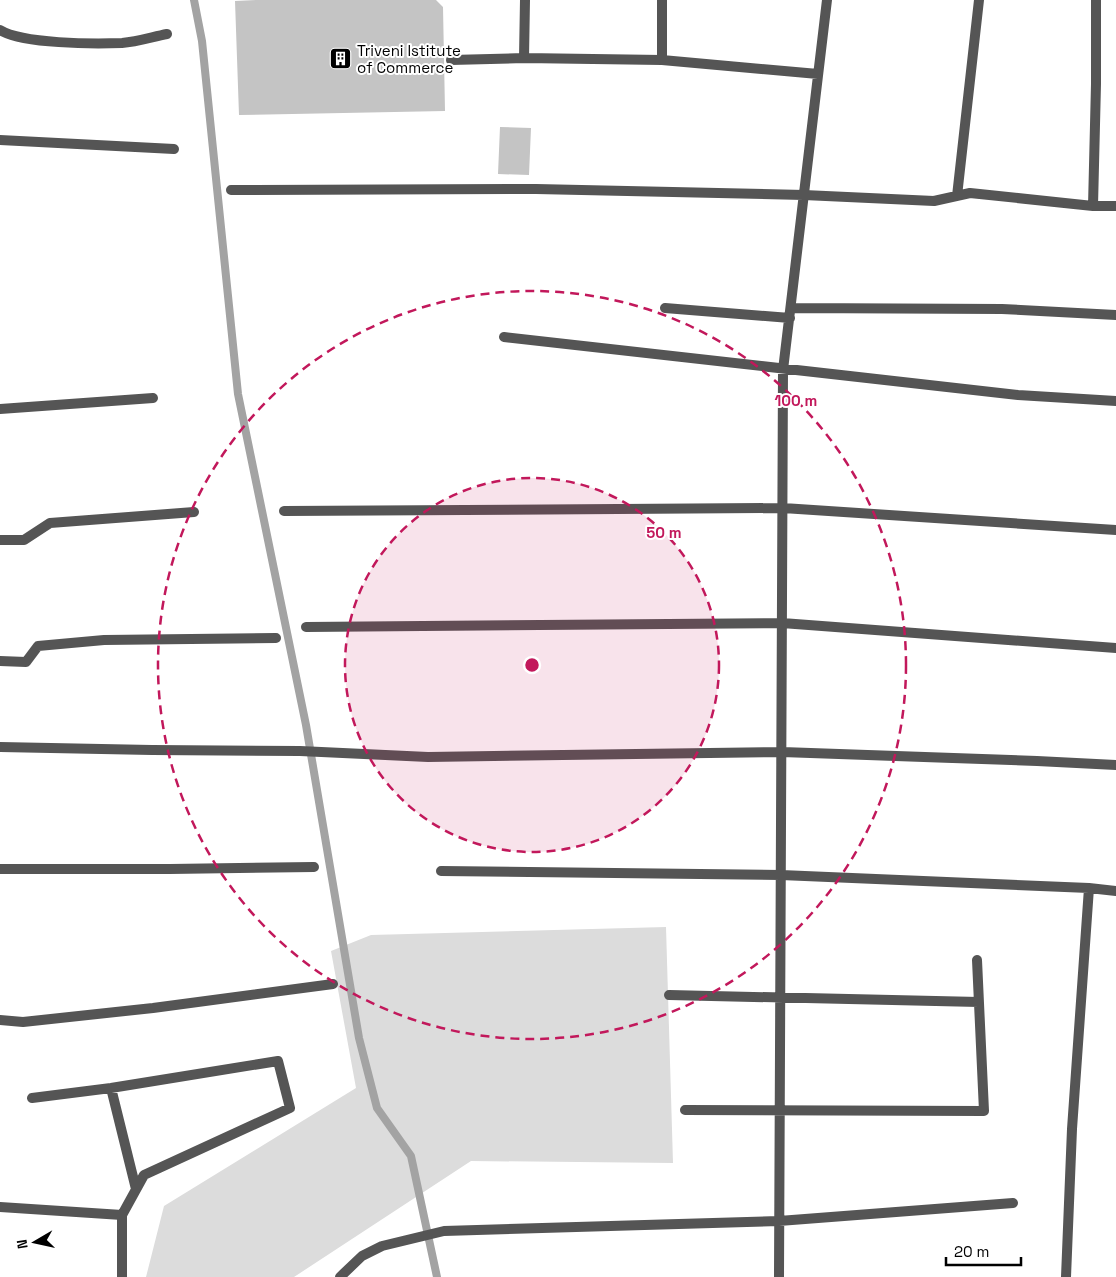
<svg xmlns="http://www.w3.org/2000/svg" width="1116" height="1277" viewBox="0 0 1116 1277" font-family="'Space Grotesk',sans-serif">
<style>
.green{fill:#dcdcdc}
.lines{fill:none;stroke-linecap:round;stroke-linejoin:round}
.stream{stroke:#a3a3a3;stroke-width:8}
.building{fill:#c4c4c4}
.lane{stroke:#555;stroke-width:10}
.street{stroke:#555;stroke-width:10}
.ring{fill:none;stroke:#c2185b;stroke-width:2.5;stroke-dasharray:9 6}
.labels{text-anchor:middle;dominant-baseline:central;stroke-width:4;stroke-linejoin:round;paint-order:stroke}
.poi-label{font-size:15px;fill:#000;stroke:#fff;text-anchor:start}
.centre{fill:#c2185b;stroke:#fff;stroke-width:2.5}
.ring-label{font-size:15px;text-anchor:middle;font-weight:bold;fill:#c2185b;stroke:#fff;stroke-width:4;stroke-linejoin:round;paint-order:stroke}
</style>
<rect width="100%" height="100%" fill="#fff"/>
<!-- green -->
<path class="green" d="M666 927 673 1163 471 1161 294 1277H146L164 1206 356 1088 331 951 371 935Z"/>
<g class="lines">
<!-- stream -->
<path class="stream" d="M194 0 202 41 238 394 306 725 359 1038 377 1108 411 1156 437 1277"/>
</g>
<!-- building -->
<path class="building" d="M256 0H436L443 7 445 111 239 115 235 1Z
M500 127 531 128 529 175 498 174Z"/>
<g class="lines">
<!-- lane -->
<path class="lane" d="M0 30C23 44 93 44 122 43 137 42 152 37 167 34"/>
<!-- street -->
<path class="street" d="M524 58 525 0
M451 60 524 58 662 60 818 74
M662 60V0
M0 140 174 149
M231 190 536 189 804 195 934 201 970 193 1093 206H1116
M957 196 979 0
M1093 206 1096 84V0
M665 308 790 318
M791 308 1002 309 1116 315
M504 337 1018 395 1116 401
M0 409 153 398
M284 511 783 508 1116 530
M0 540H24L50 523 194 512
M306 627 782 623 1116 648
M0 661 26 662 38 646 104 640 276 638
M0 747 152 750 300 751 428 757 782 752 1037 761 1116 765
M0 869H170L314 867
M441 871 781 875 1089 888 1072 1129 1066 1277
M1089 888 1116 891
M669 995 979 1002
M0 1020 23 1022 153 1008 333 984
M111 1088 136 1189
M32 1098 111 1088 278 1061 290 1108 144 1175 122 1215
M685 1110 984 1111 977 960
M0 1207 122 1215V1277
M340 1277 362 1256 382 1246 444 1231 779 1221 1013 1203
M779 1277 783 370 827 0"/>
</g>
<!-- distance rings -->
<circle cx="532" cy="665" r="187" fill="#c2185b" fill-opacity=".12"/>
<g class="ring">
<circle cx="532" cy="665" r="187"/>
<circle cx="532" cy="665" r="374"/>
</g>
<!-- icons -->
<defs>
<symbol id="building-square" viewBox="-11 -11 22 22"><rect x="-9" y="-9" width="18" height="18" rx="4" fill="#000" stroke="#fff"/><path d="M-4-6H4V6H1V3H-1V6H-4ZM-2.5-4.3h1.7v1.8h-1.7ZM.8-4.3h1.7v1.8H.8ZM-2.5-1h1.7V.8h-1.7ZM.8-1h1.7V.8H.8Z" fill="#fff"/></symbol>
</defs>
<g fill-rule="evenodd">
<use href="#building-square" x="328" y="46" width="25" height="25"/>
</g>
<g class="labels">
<!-- poi labels -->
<g class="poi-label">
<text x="357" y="50">Triveni Istitute<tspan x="357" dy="17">of Commerce</tspan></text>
</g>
</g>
<circle cx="532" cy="665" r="8" class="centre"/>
<g class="ring-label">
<text x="796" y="406">100 m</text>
<text x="664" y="538">50 m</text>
</g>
<!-- north arrow -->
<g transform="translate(35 1242) rotate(261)" stroke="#ffffff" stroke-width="4" paint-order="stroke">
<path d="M0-4L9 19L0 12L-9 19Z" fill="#000000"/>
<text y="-8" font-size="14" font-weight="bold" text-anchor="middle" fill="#000000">N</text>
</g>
<!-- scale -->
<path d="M946 1257v8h75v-8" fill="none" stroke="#000000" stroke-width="2.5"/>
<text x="954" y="1257" font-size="15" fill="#000000" stroke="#ffffff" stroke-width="4" paint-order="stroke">20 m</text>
</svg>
